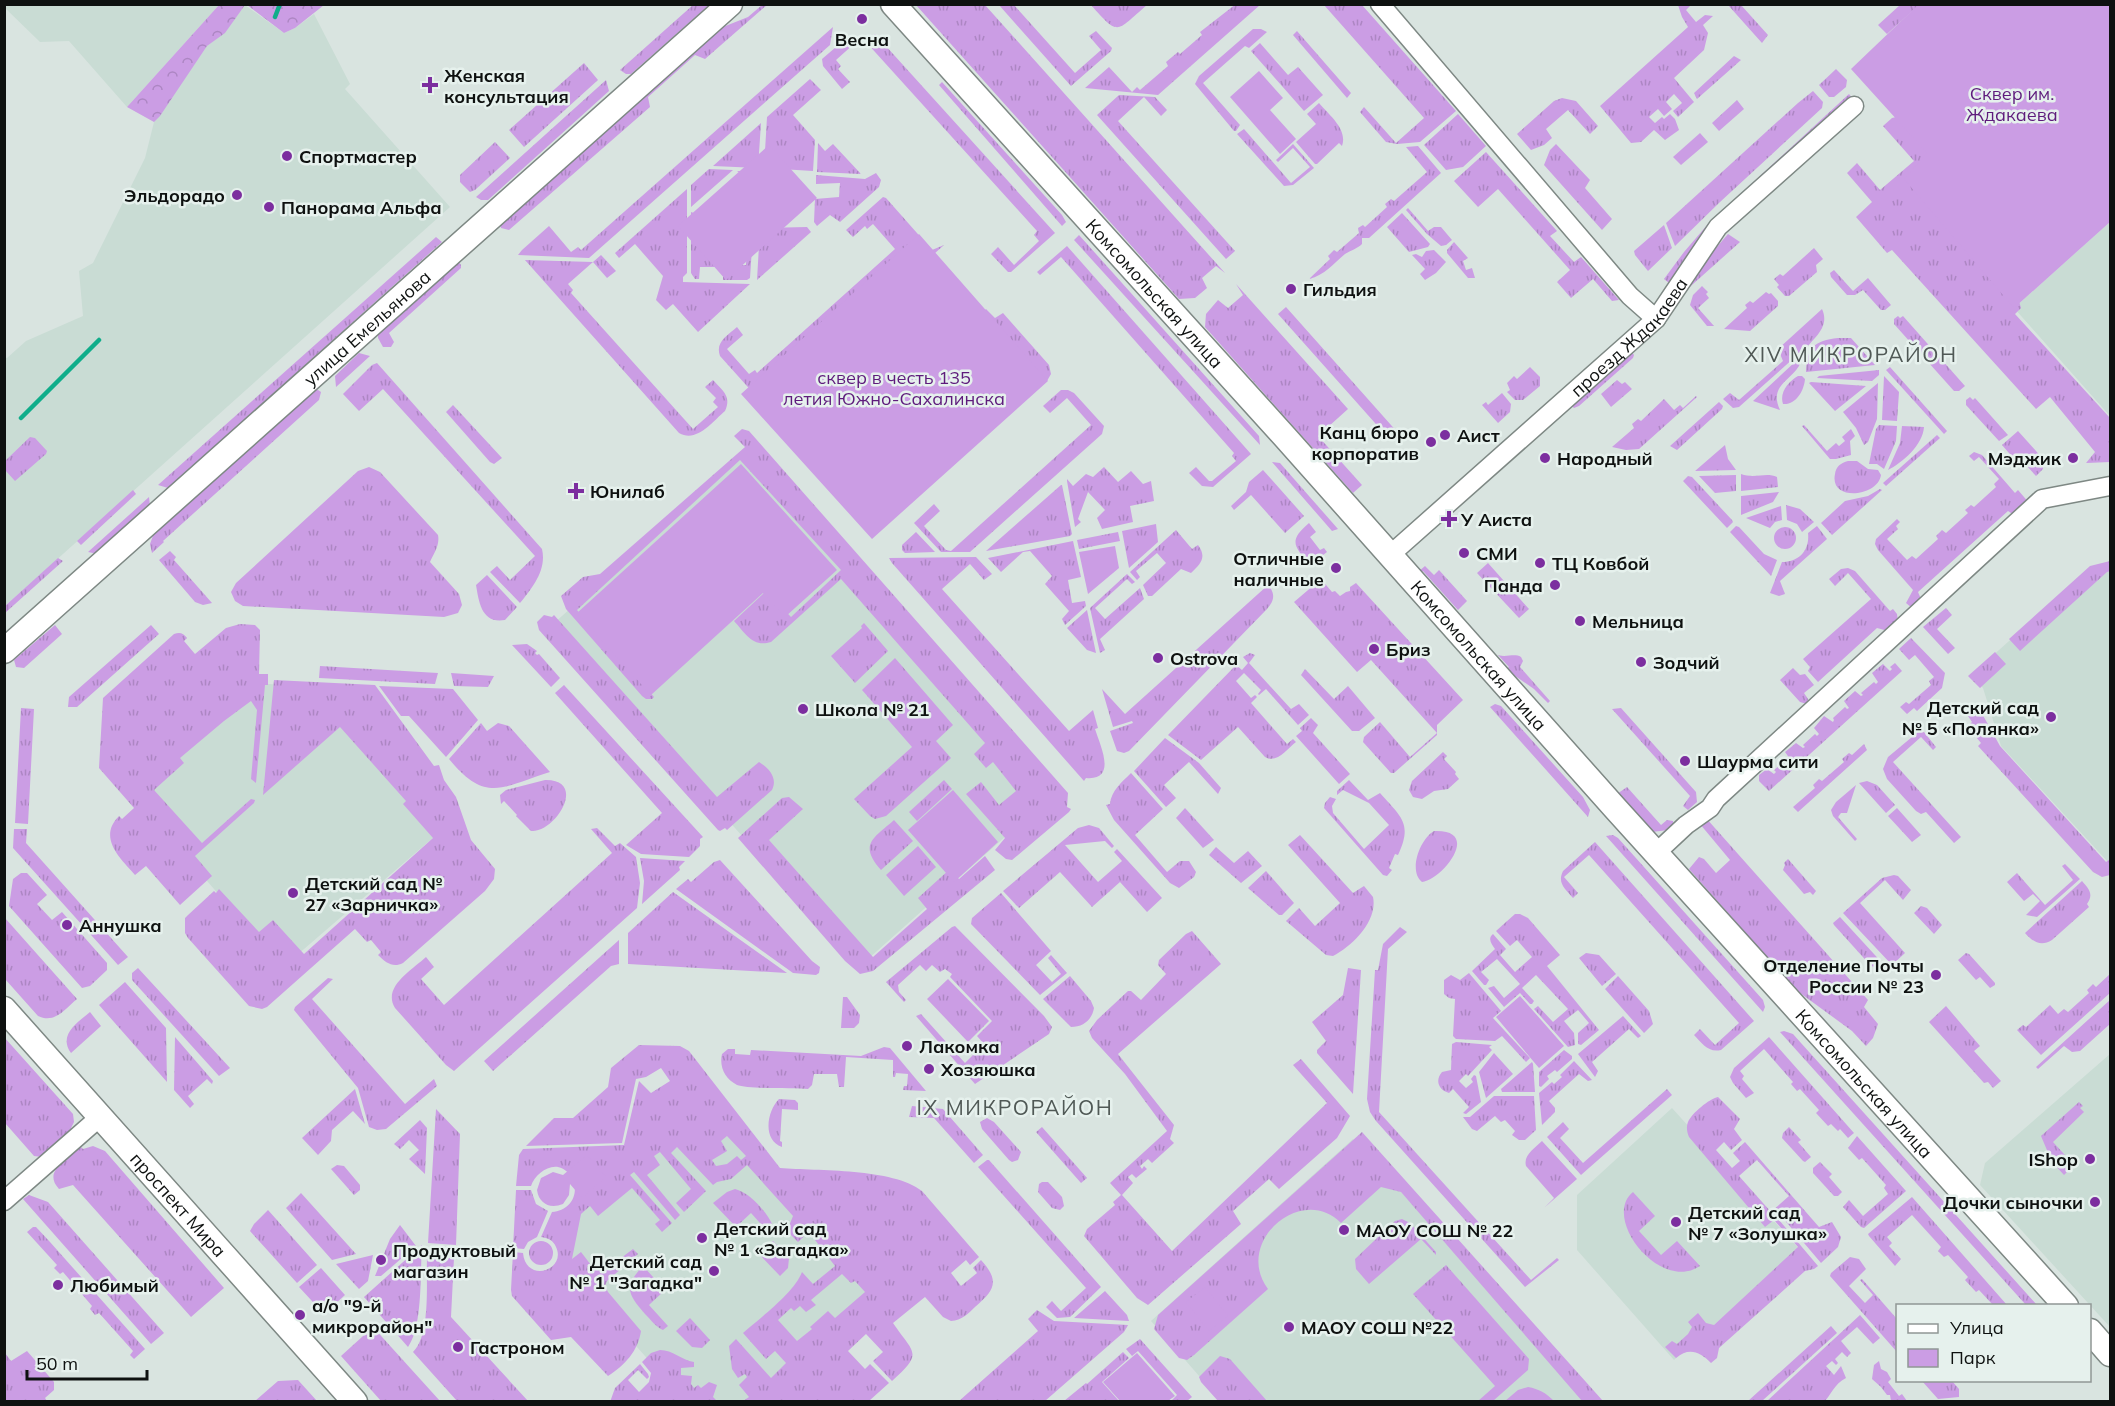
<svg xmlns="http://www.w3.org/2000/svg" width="2115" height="1406" viewBox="0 0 2115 1406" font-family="Mulish,sans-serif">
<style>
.built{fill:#c9dcd4}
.grass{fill:url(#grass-tufts);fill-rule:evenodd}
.forest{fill:url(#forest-crowns)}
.green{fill:#cb9de4}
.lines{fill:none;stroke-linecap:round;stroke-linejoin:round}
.stream{stroke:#10ad8a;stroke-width:4.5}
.minor-casing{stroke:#7e8884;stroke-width:21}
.major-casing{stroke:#7e8884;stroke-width:27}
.minor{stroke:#fff;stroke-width:18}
.major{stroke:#fff;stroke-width:24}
.poi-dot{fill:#7c2e9f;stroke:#e6f1ed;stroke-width:2}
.labels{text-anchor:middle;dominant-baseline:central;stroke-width:5;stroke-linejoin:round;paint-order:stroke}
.poi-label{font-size:18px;font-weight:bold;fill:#0e1110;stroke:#e6f1ed;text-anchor:start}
.park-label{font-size:18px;fill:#5e1b7c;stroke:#e6f1ed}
.street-label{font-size:18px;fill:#0e1110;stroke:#e6f1ed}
.quarter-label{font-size:21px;letter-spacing:1.5px;fill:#505956;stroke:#e6f1ed}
</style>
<defs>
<pattern id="grass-tufts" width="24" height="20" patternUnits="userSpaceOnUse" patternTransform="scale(1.5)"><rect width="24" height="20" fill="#cb9de4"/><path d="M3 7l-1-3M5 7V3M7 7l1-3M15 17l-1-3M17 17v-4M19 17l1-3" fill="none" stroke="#ad86c3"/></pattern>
<pattern id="forest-crowns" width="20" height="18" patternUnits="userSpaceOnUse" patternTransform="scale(1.5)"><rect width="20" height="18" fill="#cb9de4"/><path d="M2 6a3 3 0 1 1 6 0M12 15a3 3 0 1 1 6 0" fill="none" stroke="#ad86c3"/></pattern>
</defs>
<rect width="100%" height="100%" fill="#d9e4e0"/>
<!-- built -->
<path class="built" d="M4 5H219L127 107 69 41 40 42 5 8Z
M245 5 284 33 295 28 314 14 350 84 345 89 450 207 5 606 4 357 7 358 26 341 83 316 79 271 93 263 145 158 154 122 207 46 225 32Z
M2110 222V416L2014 308Z
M747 451 1053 794 859 967 553 624Z
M2110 566V860L2108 862 2001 746 1983 688 1971 675 2091 568Z
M222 681 373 691 420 747 406 759 456 818 282 968 139 802Z
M2110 1054V1327L1980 1185 1985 1163Z
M706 1093 879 1287 750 1401H685L564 1265 572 1211Z
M1672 1108 1800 1250 1674 1360 1577 1250V1195Z
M1353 1139 1591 1401H1221L1151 1321Z"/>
<!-- grass -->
<path class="grass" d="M1236 4 1260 5 1158 95 1085 88 1109 67 1132 92 1137 87 1140 90 1168 66 1166 62 1178 52 1180 54 1202 35 1200 32Z
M693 5H709L631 74H626L620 70Z
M762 5H767L705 59 695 55 648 97 650 107 509 230 501 228 500 224 713 31 748 17Z
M916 5H985L1225 273 1216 266 1202 278 1207 288 1195 298 1179 299Z
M999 5H1014L1075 73 1101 50 1089 36 1096 31 1112 48 1111 51 1071 86Z
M1091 5H1147C1116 31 1120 38 1091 5Z
M1324 5H1362L1456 111 1420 142 1397 144 1386 142 1360 112 1364 107 1396 143 1424 118Z
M1678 5H1691L1686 10 1696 22 1705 15 1713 16 1703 25 1708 33 1704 50 1674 78 1694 102 1678 117 1673 111 1682 103 1674 94 1666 102 1672 109 1664 116 1658 109 1649 117 1655 123 1662 117 1664 119 1670 114 1675 119 1679 130 1665 140 1654 130 1641 142 1631 143 1600 106 1688 27 1682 17Z
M1728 5H1741L1768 35 1762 43Z
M1900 5H1919L1887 34 1878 25Z
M833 27 830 45 589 258 518 255 522 250 549 226 571 252 578 247 581 250Z
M1253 29H1261L1267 32 1249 48 1245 46 1203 83 1240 125 1236 131H1234L1195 84 1199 76Z
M1297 31 1351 93 1347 98 1293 35Z
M875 34 1055 233 1011 272H1008L991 254 998 247 1014 265 1039 241 1034 235 1037 231 866 42Z
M855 43 836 60 841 66 838 69 850 82 842 89 823 66 822 59 836 47Z
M1260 43 1288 75 1298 67 1323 95 1304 111 1251 51Z
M1734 56 1741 60 1697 99 1694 93Z
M584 63 598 80 524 147 509 130Z
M1836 69 1847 80 1846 87 1834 97H1829L1819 85Z
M810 79 821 90 793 115 815 140 813 171 764 168 767 117Z
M606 80 609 91 488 200H481L476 197Z
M942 82 1062 215 1066 222 1062 226 939 85Z
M1813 91 1823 102 1822 108 1720 202 1675 246 1666 223 1798 103Z
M1849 94 1853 99 1699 243 1669 283 1664 279 1684 252 1708 224Z
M1119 95 1155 97 1167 110 1161 116 1144 97 1118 121 1235 251 1226 259 1097 115Z
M1562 98 1576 101 1598 126 1590 134 1568 110 1546 129 1552 138 1544 145 1531 150 1517 134 1554 101Z
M1737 100 1744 109 1719 131 1712 123Z
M1319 103C1329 115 1348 129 1342 146L1339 143 1317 164H1315L1296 142 1316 124 1307 114Z
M1458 114 1486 146 1463 167 1446 170 1424 145Z
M1896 117 1910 120 2019 301 2021 308 2015 314 2110 418V462L2086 463 2095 452 2050 397 2036 409 1892 250 1887 253 1856 217 1872 202 1847 173 1857 163 1880 190 1914 161 1883 126 1892 118Z
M761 123 758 168 713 166Z
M1244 129 1291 183 1310 167 1293 148 1278 162 1276 160 1293 144 1314 168 1293 185 1284 186 1237 134Z
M1700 133 1708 142 1681 165 1673 157Z
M495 142 510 158 475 190 470 192 460 182V175Z
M818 143 825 151 833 144 861 174 817 172Z
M1556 144 1590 180 1585 188 1612 219 1602 230 1544 165 1550 150Z
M1418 146 1441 173 1369 238H1362V244C1357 249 1351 250 1345 254 1333 264 1325 275 1309 279L1330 259 1328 256 1334 250 1337 252 1359 233 1358 228 1363 225 1365 227 1387 207 1385 204 1391 199 1394 201 1427 172 1406 147Z
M1486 152 1557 231 1550 236 1574 262 1581 257 1619 300 1612 301 1593 279 1571 298 1557 282 1570 270 1498 189 1478 207 1454 181Z
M709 169 733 170 691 207V185Z
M737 171 757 172 750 278 747 280H723V267H700L699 279H695L691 273V238L718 266 746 265 749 232 691 233V212L713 220 752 182Z
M876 173 881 180 879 187 840 222 830 215 817 226 814 222 815 199 839 197 840 183 816 184V175L865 179Z
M687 189V273L683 277V282L750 284 698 332 673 304 666 310 656 300 663 276 635 244 619 258 615 253Z
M883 197 886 198 932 250 944 245 765 406 720 356C715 342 727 336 737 327L743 335 727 349 749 374 755 370 757 373 895 249 873 224 867 229 865 226 853 237 846 230Z
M1408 208 1428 231 1434 227H1441L1452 240 1446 245 1441 246 1427 234 1406 210Z
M1402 213 1430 244 1428 247 1409 252 1387 227Z
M1664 225 1672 248 1648 271 1635 255 1634 251Z
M807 227 811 232 757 280 760 228Z
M1728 234 1740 242 1683 293 1698 269Z
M1079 235 1259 436 1260 445 1074 240Z
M436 237 442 242 168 488 158 485Z
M1454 242 1468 258 1463 261 1466 270 1472 268 1475 278H1468L1447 253V250Z
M1067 246 1251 454 1213 487 1202 486 1189 473 1196 467 1209 481H1212L1236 461 1232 456 1234 453 1061 257 1040 275 1037 272Z
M1814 248 1823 259 1816 265 1817 272 1789 296H1785L1777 287 1779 285 1774 279 1780 274 1783 276Z
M1434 250 1446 262 1436 273 1425 280 1420 274 1425 269 1412 255 1416 254 1422 257 1426 251Z
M601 255 616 271 607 278 593 262 568 284 573 290 571 293 693 429 718 407 713 402 716 398 705 387 713 380C722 390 732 396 725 411 712 422 697 443 679 433L525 260 593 262Z
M458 261 461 265V268L389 333 394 342 391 347H383L378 338V332Z
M1834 270 1853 291 1868 278 1891 305 1885 310H1881L1863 290 1855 295H1847L1831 277 1830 273Z
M1236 284 1348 409 1318 436 1362 485 1353 493 1205 327 1206 314 1218 300 1228 308 1243 295Z
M1702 286 1708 292 1706 294 1709 298 1698 308 1714 326H1707L1690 305 1693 295Z
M1766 292 1769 294 1771 293 1778 301V306L1750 331 1724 329 1747 308 1745 305 1750 301 1753 303Z
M1286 307 1399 434 1391 441 1278 314Z
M986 309 995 318 1003 313 1049 365 1051 374 1047 381 977 318Z
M1822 309C1831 329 1811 339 1802 354L1795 357 1739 407 1733 408 1723 399 1730 393 1739 400 1783 361 1778 349Z
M1898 316 1900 318 1903 316 1965 386 1959 391H1954L1894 324V319Z
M1838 338H1851L1875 365 1806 372C1807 347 1814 341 1838 338Z
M1631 351 1634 355 1633 358 1579 406 1574 408 1571 405Z
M359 353 370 356 336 387 335 376Z
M1796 361 1800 363 1799 366C1789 382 1769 386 1780 410L1753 401Z
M377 363 542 549C547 570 532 588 520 603L490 572 497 566 510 580 535 556 383 389 359 411 343 394 372 365Z
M1530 367 1540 377V386L1523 400H1515L1507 392 1510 390 1507 383 1514 376 1517 379Z
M1890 367 1947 431 1944 434 1886 370Z
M1879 370V375L1872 381 1817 378 1819 376Z
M1798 376H1802L1805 379C1804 391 1796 405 1783 404 1779 392 1789 381 1798 376Z
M1884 376 1899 392 1897 421 1882 420Z
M1617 380 1622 384 1625 382 1632 389 1611 407 1601 394Z
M1811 382 1866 386 1835 411 1809 383Z
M1878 383 1877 419 1868 442 1864 445 1856 428 1843 412Z
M315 388 321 392 319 400 163 541 164 542 152 553 150 544 154 533Z
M1061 390H1068L1074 393 1104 426 1102 434 970 552H941L914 523 934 504 940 511 924 526 946 550 951 551 1091 425 1067 398 1050 413 1043 406Z
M1502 393 1511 404 1510 412 1498 423 1482 405 1486 402 1488 405Z
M1696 396 1697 397 1639 449 1626 450 1612 447 1634 428 1632 424 1638 419 1641 421 1664 399 1674 410 1680 405 1683 408Z
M1970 397 1973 400 1975 398 2008 435 1999 441 1966 405V400Z
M1719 402 1723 406 1722 409 1677 450 1670 446Z
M453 405 502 458 494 464 490 462 446 412Z
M1804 425 1827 451 1836 443 1839 446 1845 441 1842 437 1851 429 1855 436 1850 441 1851 455 1836 459H1830L1802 426Z
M1879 425 1897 426 1896 441 1884 469 1877 464H1869L1876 429Z
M1902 426 1924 427C1923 445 1902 463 1888 470L1900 443Z
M742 429 749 431 1068 793 1067 807 1071 809 1069 812 1012 860 1006 859 995 850 1005 838 966 794 981 782 999 805 1016 791 993 762 986 768 974 754 985 743 841 579 771 642C753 648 745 633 734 621L766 591 791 617 841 570 740 460 577 610 654 697 652 699H646L642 696 566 609 561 596 583 577 600 574 745 447 734 436Z
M2018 431 2044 460 2043 469 2036 476 2025 464 2021 467 2002 445Z
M1937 435 1940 438 1886 486 1883 483Z
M30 437 35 438 47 451 46 454 15 481 5 470V461Z
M1725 445 1728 459 1736 470 1695 471Z
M1974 452 1982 455 2015 493 2018 490 2030 504 2014 515 2008 511 1918 592 1921 599 1912 608 1906 603 1913 590 1878 550 1875 544 1876 539 1897 519 1900 522 1896 526 1898 529 1887 539 1907 560 1912 556 1916 559 1938 539 1936 536 1942 530 1946 533 1968 513 1965 510 1971 505 1974 507 1996 487 1994 484 1999 479 1979 457 1974 461 1969 456Z
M1848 461H1857L1868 469 1878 470 1881 475C1878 497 1829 502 1835 474 1836 466 1841 463 1848 461Z
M1272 462 1280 463 1338 529 1332 531Z
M369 467 380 472 438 535C440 545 434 553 430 562L459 594 462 605 458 613 444 617 243 606 235 601 231 592 236 583 358 471Z
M1104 467 1118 482 1131 471 1143 484 1151 481 1154 501 1130 506 1133 522 1102 529 1097 518 1105 510 1088 492 1078 519 1081 522 1075 527 1067 481V479L1073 486 1086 474 1093 477Z
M1263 470 1304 516 1285 533 1251 495 1234 510 1231 506 1246 492 1249 482Z
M1741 474C1755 479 1766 472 1777 477L1778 487 1741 491Z
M1736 475V491L1715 493 1699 476Z
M1688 476 1692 477 1732 520 1733 522 1727 528 1683 481Z
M1061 485H1062L1072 534 1070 536 986 551Z
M1880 489 1882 490 1832 535 1821 523 1845 501 1868 496Z
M133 490 136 494 81 545 77 541Z
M1779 492 1773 502 1741 515V496Z
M149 497 150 506 98 554 88 552Z
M1786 505 1800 509 1814 522 1802 532 1797 524 1787 520Z
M1781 506 1782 520 1775 522 1770 528 1746 518Z
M1309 523 1316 532 1310 537 1320 550 1324 548 1327 552 1310 565C1294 546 1288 541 1309 523Z
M1156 524 1158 542 1129 568 1122 531Z
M1736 526 1739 527 1764 554 1777 560 1771 576 1730 532Z
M1817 526 1827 539 1780 581 1785 594 1779 596 1770 593 1782 562C1799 562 1810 550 1808 533Z
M1774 538a11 11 0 1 1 22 0a11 11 0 1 1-22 0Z
M1176 530 1192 549 1198 545C1207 557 1201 564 1191 573L1181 569 1152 596H1148L1143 585 1166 563 1157 553 1136 571 1140 577 1137 580 1130 572Z
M916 532 935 552 905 553 902 550V545Z
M1118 532 1120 541 1079 549 1077 540Z
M1073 541 1081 577 1068 580 1072 603 1085 601 1086 606 1065 625 1062 619 1069 611 1045 584 1052 576 1030 551 1023 552 1001 572 988 558Z
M170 551 176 557 174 560 212 603 203 605 195 602 159 560Z
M976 557 992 574 984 580 970 564 942 589 1069 731 1093 710 1098 728 1095 729C1100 745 1118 781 1086 778L1084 781 892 563 889 558Z
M58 558 63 561 5 613V606Z
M2110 561V571L2107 572 2020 651 2009 639 2090 566Z
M1488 563 1529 609 1519 618 1477 573Z
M1425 566 1434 575 1439 570 1467 601 1458 610 1423 571 1420 573 1418 572Z
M1848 568 1855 571 1890 611 1893 609 1897 614 1898 622 1888 631 1877 628 1818 682 1808 671 1810 667 1803 659 1871 599 1848 573 1835 586 1829 579 1841 569Z
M1127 574 1135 582 1132 584 1127 579 1095 608 1105 619 1140 588 1144 599 1100 639 1105 650 1100 653 1090 608Z
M487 575 517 607 505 620C482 624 479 603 476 585Z
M1321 579 1332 592 1335 591 1340 596 1346 592 1350 591V587L1356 583 1463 700 1437 725V735L1394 773H1391L1363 742 1364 737 1380 722 1410 757 1437 733 1371 660 1357 672 1294 602Z
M1268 585C1276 594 1274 601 1267 609L1129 751 1124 753 1117 751 1110 731 1133 723 1132 721 1113 727 1102 689 1125 714Z
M1946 608 1952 615 1937 629 1955 648 1948 654 1923 627Z
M1087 610 1096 653 1087 650 1067 628Z
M544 615 552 617 554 615 717 797 759 762C769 768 778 778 772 790L727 830 725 828 720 831 718 830 539 630 537 622Z
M864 623 888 651 855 683 831 656 862 628 861 626Z
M240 624 255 625 260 630 259 674H268V685H265L256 783 251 779 257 710 251 701 224 721 180 758 184 763 154 790 202 843 251 799 255 800 254 803 195 856 212 876 180 905 146 866 135 875C121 859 97 838 119 816L122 819 134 808 99 768 103 698 174 634C180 632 183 633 187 638L184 641 195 654 226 628Z
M55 625 62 634 24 668 16 667 14 660Z
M151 625 159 634 77 707H68L69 697Z
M1911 638 1945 673 1942 688 1917 711 1914 708 1907 714 1900 707 1906 702 1909 704 1931 685 1929 681 1934 677 1915 655 1909 660 1899 649Z
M527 644 537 651 535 653 537 655 539 654 560 678 551 687 512 645Z
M1995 652 2006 664 1980 688 1968 676Z
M1250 653 1255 655 1249 663 1291 709 1299 704 1309 715 1298 725 1266 689 1259 695 1258 694 1261 690 1244 673 1236 681 1251 698 1255 695 1257 697 1251 703 1287 744 1293 739 1296 742C1287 749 1277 764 1265 757L1238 727 1201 760 1168 735 1236 665 1242 670 1248 663 1243 657Z
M1498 655C1506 658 1514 653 1521 657L1523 661 1520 667 1550 701 1548 703 1534 689 1508 671 1506 669 1509 667Z
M895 658 953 725 936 741 951 758 886 816 875 819 870 816 854 799 912 747 862 690Z
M1895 663 1902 671 1769 791 1759 781V775L1767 769 1774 774 1776 772 1774 770 1787 759 1788 761 1790 759 1785 752 1796 743 1803 748 1805 747 1803 745 1815 734 1817 736 1819 734 1814 728 1824 716 1833 722 1834 720 1833 718 1845 707 1847 709 1849 708 1844 701 1855 691 1861 696 1863 695 1861 693 1874 682 1876 684 1878 682 1872 673 1883 664 1890 671 1892 669 1890 667Z
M320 666 438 673 435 684 319 678Z
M1793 668 1800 675 1805 674 1814 685 1804 693 1808 699 1807 704 1800 702 1780 680Z
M1305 669 1334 699 1348 686 1375 718 1359 731H1352L1301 675Z
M451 673 494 676 488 687 454 686Z
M274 680 375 685 434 766 439 765 444 780 456 797 471 840 495 869 494 879 485 891 403 963C393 968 386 963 378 955L381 952 371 940 367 942 355 929 267 1007 262 1009 249 1006 188 938 185 933V918L188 915 214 891 216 893 219 889 259 932 273 920 304 954 433 838 403 804 406 801 340 727 263 795Z
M564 685 703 837 700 839V846L689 857 641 854 626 845 662 813 555 693Z
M379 686 453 689 478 720 446 757 409 716H401Z
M1495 704 1501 706 1583 797 1590 810 1588 817 1490 707Z
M21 708 34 709 28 824 15 823Z
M1621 708 1696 792 1697 802 1688 810 1683 806 1690 796 1612 709Z
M1980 710 2000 746 2106 862 2110 859V875L2102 877 2093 872 1978 746 1981 743 1971 731 1967 734 1964 730 1972 722 1968 716Z
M1311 718 1318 725 1313 733 1350 774 1339 784 1296 736 1302 731 1300 728Z
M481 723 487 731 498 723 509 726 550 772C502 787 486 804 449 759Z
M1918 732H1924L1936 747 1933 750 1921 737 1893 762 1961 837 1954 843 1926 812 1921 814 1916 811 1887 779 1883 769 1888 757Z
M1165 738 1199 763 1221 788 1218 794 1189 762 1164 785 1176 798 1166 807 1134 771Z
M1864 744 1867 750 1798 812 1793 807 1815 788 1813 785 1819 779 1822 781 1844 762 1842 759 1849 753 1852 755Z
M1443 752 1447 756 1444 759 1456 772 1455 774 1459 779 1448 789 1434 791 1422 799 1413 797 1409 790 1412 781Z
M1131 773 1163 809 1135 835 1167 872 1180 861H1189L1196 872 1194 877 1179 888 1170 883 1114 820 1106 805 1110 804C1111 791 1122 782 1131 773Z
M545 780C588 779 556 833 531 831L516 816 517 815 504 801 501 804 500 795 506 790Z
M944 780 952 789 917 821 909 812Z
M1349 780 1368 800 1380 793C1401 817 1413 823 1398 855L1395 854 1389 868 1392 870 1387 876 1383 875 1324 808 1325 803 1330 797 1336 799 1332 806 1333 813 1364 849 1389 825 1369 803 1343 790 1337 795V791Z
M1867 781 1877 785 1895 805 1886 813 1859 783Z
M1856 785 1847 813H1841L1838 817 1857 839 1855 841 1833 816 1831 810 1836 802Z
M1627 787 1661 825 1667 820 1673 821V825L1668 830 1652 832 1617 794Z
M789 797 803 809 769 840 873 957 927 909 918 898 950 869 959 879 985 856 995 870 873 971 860 974 845 961 738 838 782 798Z
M1185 808 1214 840 1203 848 1176 818Z
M1897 808 1921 835 1912 842 1888 816Z
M1706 818 1868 1000 1864 1007 1878 1024 1873 1038 1866 1046 1852 1031 1796 990 1689 869 1699 857 1704 859 1716 873 1730 860 1700 824Z
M894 820 913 841 881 870C858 844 874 838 894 820Z
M1089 825 1099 828 1114 846 1112 848 1105 841 1065 845 1098 882 1122 861 1114 852 1117 849 1162 898 1147 912 1120 882 1092 907 1060 872 1019 908 1003 891 1078 828Z
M597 828 615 846 620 843 636 857 640 883 637 908 454 1071 446 1065 395 1008C382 987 412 970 426 957L434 967 421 979 444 1005 612 853 591 829Z
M14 829H27L26 843 128 957 118 965 13 848Z
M1434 831C1483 829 1442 880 1422 882 1408 871 1420 839 1434 831Z
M1300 835 1353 893 1364 886 1373 897C1378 921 1352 946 1333 956L1326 955 1286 921 1299 908 1315 926 1340 903 1288 845Z
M1613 835 1618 838 1763 1000 1765 1007 1763 1012 1606 836Z
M1595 842 1754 1021 1721 1050C1708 1053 1702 1043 1694 1035L1700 1029 1715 1045 1739 1023 1589 855 1564 877 1578 893 1573 898C1565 889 1557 883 1563 871Z
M918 846 936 867 904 896 886 875Z
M1216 847 1234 863 1248 851 1262 866 1241 883 1209 855Z
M640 858 685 861 679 867 680 870 642 904 644 881Z
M1788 859 1816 891 1813 895 1810 892 1804 894 1783 870 1785 865 1784 863Z
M720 860 812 961 820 967 819 973 816 975 793 973 676 889 688 879 691 882 714 862Z
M2065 864 2080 879 2037 917 2026 915 2040 901 2033 894 2024 901 2007 882 2017 873 2045 905 2073 880 2062 866Z
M1266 871 1294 903 1282 915H1279L1248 888Z
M21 873H27L47 895 37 904 52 920 62 912 107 963V970L90 986 82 988 9 906 13 879Z
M1894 875 1898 876 1911 890 1903 900 1885 880 1860 903 1905 953 1892 965 1843 913 1882 878Z
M2082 881C2089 889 2094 894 2087 904L2089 907 2052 940C2041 947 2033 942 2025 933Z
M673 892 787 973 628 964V933Z
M1001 893 1051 951 1036 965 1052 982 1061 974 1048 958 1051 955 1067 973 1040 995 971 924 972 918Z
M1921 906 1927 908 1942 925 1934 934 1914 913Z
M1515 914H1520L1528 918 1560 955 1547 966 1599 1030 1581 1045 1578 1044V1033L1589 1023 1578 1010 1564 1021 1574 1033 1575 1045 1568 1047 1534 1009 1538 1006 1553 1022 1568 1009 1536 975 1522 988 1534 1001 1532 1004H1530L1520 993 1504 1007 1488 988 1494 986 1504 998 1520 984 1497 959 1481 972 1489 980 1486 985H1484L1472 971 1495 949C1492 944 1487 939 1493 934L1506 949 1500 955 1515 972 1532 957 1517 940 1510 946 1496 931Z
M1840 917 1885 966 1879 968 1871 966 1834 925 1833 923Z
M5 918 77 999C65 1009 55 1024 38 1016L5 979Z
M955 926 1044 1016 1052 1027 1049 1034 975 1084 916 1016 921 1014 965 1063 984 1044 977 1036 992 1021 950 977 952 974 945 969 940 972 932 965 926 971 920 965 898 985 899 992 906 1000 904 1002 886 982 952 927Z
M1400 927 1407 932 1388 949 1379 1112 1531 1280 1557 1258 1559 1260 1525 1287 1376 1121 1370 1112 1367 1099 1375 970H1378L1383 944Z
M1192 931 1221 964 1118 1054 1174 1125 1170 1139 1174 1143 1152 1163 1148 1159 1140 1166 1142 1169 1144 1166 1147 1169 1136 1178 1132 1174 1128 1177 1133 1183 1122 1195 1172 1251 1327 1103 1293 1065 1301 1059 1350 1116 1337 1138 1279 1189 1269 1179 1233 1211 1241 1224 1148 1305 1137 1298 1084 1236 1087 1229 1115 1205 1113 1202 1121 1195 1110 1183 1167 1131 1125 1074 1092 1038 1089 1031 1097 1020 1128 991H1131L1141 1000 1166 974 1158 965 1159 960 1186 934Z
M619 940V964L611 966 493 1071 484 1061Z
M1586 953 1599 955 1616 974 1602 986 1579 958Z
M1966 953 1969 954 1995 983V985L1990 988 1980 977 1976 980 1958 960Z
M138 968 230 1068 219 1076 132 980V973Z
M1348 968 1361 970 1353 1094 1317 1053V1050L1326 1041 1312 1022 1343 995Z
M1469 973 1501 1011 1493 1018 1530 1058 1526 1062 1502 1036 1495 1041 1456 1039 1453 1036 1455 999 1449 998 1444 994V980L1451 975 1460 980Z
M2110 974V993L2041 1055 2017 1030 2023 1025 2026 1027 2050 1005 2058 1014 2064 1009 2068 1012 2089 993 2087 990 2093 984 2096 987Z
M1070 976 1091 1001 1094 1008C1092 1020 1083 1027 1071 1027L1043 999Z
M1618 976 1649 1011 1653 1024 1644 1033 1605 989Z
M328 978 333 979 312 999 405 1104 434 1079 437 1086 386 1129 377 1130 369 1127 358 1088 294 1010 295 1007Z
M948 979 989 1021 968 1042 927 999Z
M125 982 166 1028 167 1082 99 1005Z
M843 997H847L860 1015 859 1023 854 1028H841Z
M2110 1000V1024L2080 1051 2072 1052 2064 1046 2038 1069 2036 1067Z
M1946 1006 1980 1046 1974 1051 2001 1081 1993 1088 1988 1082 1984 1083 1929 1022Z
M90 1012 101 1026 71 1053C58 1035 77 1023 90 1012Z
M1623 1016 1641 1036 1638 1038 1629 1029 1592 1062 1598 1071 1595 1077 1578 1054Z
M1784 1031 1793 1034 1801 1043 2037 1305H2026L1780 1032Z
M4 1037 73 1114 74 1122 71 1128 73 1130 42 1157 34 1156 5 1123Z
M175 1037 213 1081 212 1084 207 1079 188 1096 194 1104 190 1108 174 1090Z
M1769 1037 1854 1133 1848 1138 1840 1129 1838 1131 1831 1124 1828 1126 1816 1113 1819 1110 1800 1089 1797 1091 1791 1084 1793 1082 1764 1049 1740 1071 1744 1076 1742 1079 1754 1093 1746 1098 1733 1083 1730 1077 1734 1068Z
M1456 1042 1492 1045 1489 1047 1492 1050 1468 1076 1466 1074 1459 1081 1466 1088 1473 1082 1471 1079 1474 1075 1476 1076 1481 1102 1466 1114 1463 1113 1469 1107 1453 1089 1449 1093C1438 1090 1435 1080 1442 1072L1451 1070 1452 1044Z
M639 1045 680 1046 689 1051 780 1168C818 1171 893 1168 922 1191L979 1257 970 1265 966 1260 951 1273 961 1286 977 1273 973 1268 981 1260C1000 1281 995 1290 975 1307 968 1314 962 1320 951 1321L943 1317 925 1297 893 1323C914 1354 924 1352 892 1381L873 1361 883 1352 866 1334 848 1351 865 1369 870 1364 889 1383 869 1401H743L749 1397 739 1385 747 1377 745 1374 738 1378 732 1369 729 1346 736 1339 771 1378 786 1363 775 1351 766 1359 743 1333C760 1318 794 1293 802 1272L813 1284 835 1266 815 1240 823 1232 816 1225 798 1242 787 1231 793 1216 747 1165 731 1179 717 1182 713 1185 677 1147 671 1153 706 1191 684 1212 676 1203 691 1189 660 1152 654 1156 660 1165 647 1175 680 1215 675 1220 634 1172 630 1175 672 1223 662 1232 655 1224 660 1220 632 1188 598 1216 590 1206 581 1214 572 1259 581 1252 591 1265 587 1268 590 1269 617 1261 633 1249 638 1254 607 1281 605 1286 608 1292 641 1331C638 1351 625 1365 608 1376L571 1337 551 1340 512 1296 511 1290 513 1252 523 1253C526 1284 567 1270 556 1247 553 1240 548 1238 541 1237L552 1212C572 1211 582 1190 569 1174 556 1158 536 1172 531 1186H516L519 1155 523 1149 624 1145 639 1081 651 1093 670 1081 661 1068 646 1077 636 1079 622 1143 526 1146 554 1118H573L608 1087 611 1068ZM727 1136 746 1156 741 1160 737 1156 727 1164 716 1166 712 1160 727 1151 721 1141ZM842 1274 851 1283 855 1281 865 1292 835 1318 828 1311 810 1327 812 1329 797 1341 778 1320 791 1308 794 1311 800 1306 806 1312 816 1305 811 1300Z
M884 1047 890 1048 926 1091 903 1090 904 1086H907L908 1074 896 1073 895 1077H893V1060L846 1057 844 1087H839L837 1074H814L812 1085 808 1089C795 1088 747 1089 737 1085 725 1079 719 1067 722 1054L728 1049H735V1054L750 1055 751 1050 861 1056Z
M1564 1050 1572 1056V1059L1557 1072 1555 1070 1547 1076 1549 1079 1541 1087 1539 1086V1072Z
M1494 1053 1513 1074 1486 1098 1479 1072Z
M1574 1061 1592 1080 1588 1081 1579 1074 1549 1101 1555 1108V1112L1542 1125 1539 1093 1552 1082 1554 1084 1562 1077 1560 1075Z
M1532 1062 1533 1064 1535 1092H1502L1501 1089Z
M355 1089 365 1124 353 1111 332 1130 331 1141 318 1155 302 1138Z
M1667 1089 1672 1095 1581 1175 1547 1137 1563 1122 1569 1129 1560 1138 1583 1163Z
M1494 1096H1534L1536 1130 1525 1140H1519L1512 1135 1515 1131 1505 1120 1501 1122 1495 1116 1477 1131 1472 1129 1463 1117H1470Z
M1718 1097 1740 1119 1734 1129 1742 1140 1731 1150 1724 1142 1716 1150 1732 1168 1740 1161 1733 1153 1745 1142 1819 1227 1832 1222 1841 1237 1838 1247 1821 1263 1777 1211 1774 1214 1818 1266 1814 1269 1805 1271 1719 1348 1717 1358 1711 1363C1700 1352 1689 1347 1676 1358L1665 1347 1672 1341 1677 1344 1688 1334 1692 1327 1688 1322 1698 1313 1706 1323 1714 1325 1798 1247 1774 1220 1765 1227 1689 1137C1687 1132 1686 1127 1688 1122 1692 1113 1709 1099 1718 1097ZM1757 1160 1789 1196 1771 1212 1739 1176Z
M779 1099 795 1100 798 1103V1110L782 1109 780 1141 782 1142V1147C762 1140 767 1111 779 1099Z
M2079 1102 2083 1106 2080 1108 2084 1112 2053 1142 2074 1165 2064 1175 2052 1162 2041 1136Z
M912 1106 943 1109 983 1155 974 1163 934 1118 909 1117Z
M436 1109 460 1134 456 1245 428 1243Z
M987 1118 994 1122 1021 1152 1018 1160 1012 1162 1009 1160 982 1129 980 1122Z
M420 1120 427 1128 425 1174 409 1159 419 1150 409 1140 400 1149 394 1144Z
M1042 1127 1087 1178 1081 1183 1036 1132Z
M1789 1127 1801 1140 1798 1142 1811 1157 1805 1162 1803 1161 1782 1138 1783 1133Z
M1362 1132 1603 1401H1582L1401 1192 1381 1187 1341 1223C1302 1183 1233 1242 1268 1289L1194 1355 1187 1360 1179 1358 1154 1329 1158 1315Z
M1857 1136 1906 1191 1864 1228 1861 1227 1843 1207 1849 1200 1863 1216 1888 1194 1884 1188 1886 1185 1862 1158 1859 1160 1848 1148Z
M1542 1141 1577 1179 1544 1208 1554 1198 1526 1166C1523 1155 1535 1148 1542 1141Z
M93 1146 105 1151 224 1288 191 1317 73 1185 59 1189C42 1171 68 1159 81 1147L83 1149Z
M987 1160H989L1101 1287 1070 1317 1057 1318 1046 1307 1052 1301 1061 1311 1086 1288 978 1167Z
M1820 1162 1832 1174 1829 1177 1842 1192 1838 1196H1834L1813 1173V1168Z
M337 1165 344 1166 360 1185V1190L354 1195 331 1169Z
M1042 1182H1048L1062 1197 1064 1206 1060 1210 1052 1208 1038 1192 1039 1184Z
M735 1189C749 1192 767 1212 772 1224L768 1232 751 1213 736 1227 713 1203 727 1192Z
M516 1190H531L536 1204 548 1211 537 1237 528 1242 524 1249 513 1248Z
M1633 1192 1655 1216 1639 1231 1661 1255 1677 1241 1700 1266C1660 1293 1601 1218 1633 1192Z
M301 1193 356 1254 332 1260 286 1208Z
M29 1195 48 1202 164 1333 151 1344 23 1199Z
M1912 1197 2007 1305H1993L1979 1290 1976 1292 1965 1280 1968 1277 1948 1255 1944 1257 1938 1251 1941 1247 1912 1215 1887 1237 1892 1243 1889 1246 1901 1259 1895 1266 1869 1236 1868 1234Z
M268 1210 317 1265 297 1283 250 1231 254 1224Z
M1402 1219 1410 1223 1436 1252V1255L1421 1239 1369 1284 1356 1269 1355 1259 1395 1221Z
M400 1225 416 1246 381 1276H375L390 1239Z
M33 1227H36L50 1242 145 1349 134 1359 130 1355 133 1351 99 1313 95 1315 90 1309 92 1306 63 1272 60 1274 54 1268 57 1265 27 1232Z
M529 1253a12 12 0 1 1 24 0a12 12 0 1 1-24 0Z
M773 1241 789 1258 788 1268 780 1276 759 1254Z
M422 1245C420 1272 423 1326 408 1347L364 1297Z
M373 1255 368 1281 359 1289 336 1264Z
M1850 1257 1859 1259 1866 1269 1849 1286 1865 1303 1873 1295 1860 1280 1862 1279 1897 1319V1352L1830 1276 1831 1273Z
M427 1258H454L451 1317 528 1401H457L413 1352C431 1335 426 1282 427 1258Z
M1446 1265 1529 1359 1528 1370 1493 1401H1478L1495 1386 1413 1294Z
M643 1266 665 1290 649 1305 668 1326 663 1330C656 1327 651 1320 645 1314 628 1294 623 1287 643 1266Z
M321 1268 345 1295 324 1314 299 1287Z
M1105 1291 1127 1315 1129 1321 1074 1318Z
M1037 1310 1054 1321 1128 1325 1124 1332 1045 1401H959L1038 1331 1028 1319Z
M1860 1315 1880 1338 1873 1344 1857 1327 1841 1341 1851 1353 1847 1357 1842 1352 1835 1359 1838 1363 1836 1365 1832 1361 1826 1366 1834 1375 1841 1366 1846 1378C1834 1384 1831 1395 1824 1402L1767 1401Z
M690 1318 710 1340 702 1348 692 1347 676 1331Z
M1831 1326 1837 1333 1762 1401H1748Z
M373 1327 440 1401H381L341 1356Z
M1140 1339 1192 1397 1187 1401H1171L1177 1395 1138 1351 1132 1356 1126 1349Z
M660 1350C673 1350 681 1360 694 1362V1367L681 1368V1375L692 1376 691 1384 694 1388 698 1385 701 1388 709 1382 717 1385 713 1397 717 1401 610 1402 615 1388 640 1364 648 1374 649 1377 647 1379 638 1370 628 1380 639 1392 649 1382 651 1373 642 1362 651 1353Z
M27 1351 54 1382V1390L45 1398 47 1401H5V1353L11 1361Z
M1123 1352 1129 1358 1102 1382 1119 1401H1064L1086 1383 1087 1384Z
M1220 1356 1230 1359 1267 1401H1218L1201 1382 1199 1377Z
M1879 1361 1881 1369 1887 1372 1891 1379 1888 1382 1899 1396 1902 1394 1907 1401H1891L1890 1395H1887L1881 1387 1872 1379 1874 1365Z
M298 1380 317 1401H255L278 1381Z
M1922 1381H1952L1959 1389V1397L1938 1399Z"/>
<!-- forest -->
<path class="forest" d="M219 5H245L225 33 207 46 160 116 154 122 127 107Z
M247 5H324L295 28 284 33Z"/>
<!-- green -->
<path class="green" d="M1918 5H2110V222L2014 308 1904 179 1927 153 1851 69Z
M1259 71 1283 98 1270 110 1296 139 1280 154 1230 97Z
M769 145 817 198 726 280 678 226Z
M919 234 1048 381 872 539 741 394Z
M741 464 837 570 785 617 763 593 651 695 577 613Z
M1115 546 1119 568 1088 594 1079 552Z
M953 790 998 842 954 882 908 830Z
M1520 996 1564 1046 1539 1068 1496 1017Z
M587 1155 606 1177 582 1198 570 1184 569 1195 563 1204C550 1209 539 1204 537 1190L541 1178 553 1172 563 1175Z
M1205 1287 1228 1316 1209 1331 1186 1302Z
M1137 1353 1175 1396 1168 1401H1120L1103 1382Z
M1528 1387C1539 1389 1546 1393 1554 1401H1505L1518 1390Z"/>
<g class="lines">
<!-- stream -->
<path class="stream" d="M275 17 280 4
M21 418 99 340"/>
<defs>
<g id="minor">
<path d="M1380 4 1630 296 1656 319"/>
<path id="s1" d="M1390 555 1656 319 1718 227 1854 106"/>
<path d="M1656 853 1686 825 1710 808 1716 799 2042 499 2110 486"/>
<path d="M4 1201 101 1116"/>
</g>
<g id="major">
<path id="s2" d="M893 4 1285 437 1615 808 2066 1306"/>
<path id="s3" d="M4 651 730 4"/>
<path id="s4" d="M4 1009 355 1402"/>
<path d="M2090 1331 2110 1354"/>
</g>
</defs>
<!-- minor casing -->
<use href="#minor" class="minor-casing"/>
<!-- major casing -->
<use href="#major" class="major-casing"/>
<!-- minor -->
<use href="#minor" class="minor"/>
<!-- major -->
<use href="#major" class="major"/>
</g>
<!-- markers -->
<g class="poi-dot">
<circle cx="862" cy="19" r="6"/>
<path d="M427 76h6v6h6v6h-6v6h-6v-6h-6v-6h6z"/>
<circle cx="287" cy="156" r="6"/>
<circle cx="237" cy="195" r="6"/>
<circle cx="269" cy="207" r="6"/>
<circle cx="1291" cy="289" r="6"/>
<circle cx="1445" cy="435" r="6"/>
<circle cx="1431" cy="442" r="6"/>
<circle cx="1545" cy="458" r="6"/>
<circle cx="2073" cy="458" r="6"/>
<path d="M573 482h6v6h6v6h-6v6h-6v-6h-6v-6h6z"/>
<path d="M1446 510h6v6h6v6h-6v6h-6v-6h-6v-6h6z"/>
<circle cx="1464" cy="553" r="6"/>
<circle cx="1540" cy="563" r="6"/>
<circle cx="1336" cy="568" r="6"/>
<circle cx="1555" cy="585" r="6"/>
<circle cx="1580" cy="621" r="6"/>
<circle cx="1374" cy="649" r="6"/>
<circle cx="1158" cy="658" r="6"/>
<circle cx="1641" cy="662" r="6"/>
<circle cx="803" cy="709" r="6"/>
<circle cx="2051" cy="717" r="6"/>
<circle cx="1685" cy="761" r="6"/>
<circle cx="293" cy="893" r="6"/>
<circle cx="67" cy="925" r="6"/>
<circle cx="1936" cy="975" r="6"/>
<circle cx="907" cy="1046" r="6"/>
<circle cx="929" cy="1069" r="6"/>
<circle cx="2090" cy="1159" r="6"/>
<circle cx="2095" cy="1202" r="6"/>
<circle cx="1676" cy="1222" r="6"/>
<circle cx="1344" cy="1230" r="6"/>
<circle cx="702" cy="1238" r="6"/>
<circle cx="381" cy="1260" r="6"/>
<circle cx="714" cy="1271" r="6"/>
<circle cx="58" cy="1285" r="6"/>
<circle cx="300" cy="1315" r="6"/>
<circle cx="1289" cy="1327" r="6"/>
<circle cx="458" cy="1347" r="6"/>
</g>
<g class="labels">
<!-- poi labels -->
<g class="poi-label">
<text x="862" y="39" text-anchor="middle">Весна</text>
<text x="444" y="75">Женская<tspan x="444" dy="21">консультация</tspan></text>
<text x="299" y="156">Спортмастер</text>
<text x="225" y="195" text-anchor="end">Эльдорадо</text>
<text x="281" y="207">Панорама Альфа</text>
<text x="1303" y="289">Гильдия</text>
<text x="1419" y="432" text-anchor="end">Канц бюро<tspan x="1419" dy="21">корпоратив</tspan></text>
<text x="1457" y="435">Аист</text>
<text x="1557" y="458">Народный</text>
<text x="2061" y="458" text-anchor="end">Мэджик</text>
<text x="590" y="491">Юнилаб</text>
<text x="1461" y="519">У Аиста</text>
<text x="1476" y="553">СМИ</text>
<text x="1324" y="558" text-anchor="end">Отличные<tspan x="1324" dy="21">наличные</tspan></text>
<text x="1552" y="563">ТЦ Ковбой</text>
<text x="1543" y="585" text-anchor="end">Панда</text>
<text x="1592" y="621">Мельница</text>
<text x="1386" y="649">Бриз</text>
<text x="1170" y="658">Ostrova</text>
<text x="1653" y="662">Зодчий</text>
<text x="2039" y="707" text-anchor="end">Детский сад<tspan x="2039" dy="21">№ 5 «Полянка»</tspan></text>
<text x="815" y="709">Школа № 21</text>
<text x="1697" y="761">Шаурма сити</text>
<text x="305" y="883">Детский сад №<tspan x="305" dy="21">27 «Зарничка»</tspan></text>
<text x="79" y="925">Аннушка</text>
<text x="1924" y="965" text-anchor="end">Отделение Почты<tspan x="1924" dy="21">России № 23</tspan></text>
<text x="919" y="1046">Лакомка</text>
<text x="941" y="1069">Хозяюшка</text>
<text x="2078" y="1159" text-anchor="end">IShop</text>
<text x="2083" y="1202" text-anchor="end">Дочки сыночки</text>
<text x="1688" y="1212">Детский сад<tspan x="1688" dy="21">№ 7 «Золушка»</tspan></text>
<text x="714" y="1228">Детский сад<tspan x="714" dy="21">№ 1 «Загадка»</tspan></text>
<text x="1356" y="1230">МАОУ СОШ № 22</text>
<text x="393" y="1250">Продуктовый<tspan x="393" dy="21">магазин</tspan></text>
<text x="702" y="1261" text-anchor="end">Детский сад<tspan x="702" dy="21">№ 1 "Загадка"</tspan></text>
<text x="70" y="1285">Любимый</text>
<text x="312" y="1305">а/о "9-й<tspan x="312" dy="21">микрорайон"</tspan></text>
<text x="1301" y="1327">МАОУ СОШ №22</text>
<text x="470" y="1347">Гастроном</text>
</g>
<!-- park labels -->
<g class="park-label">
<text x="2012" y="93">Сквер им.<tspan x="2012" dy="21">Ждакаева</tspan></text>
<text x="894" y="377">сквер в честь 135<tspan x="894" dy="21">летия Южно-Сахалинска</tspan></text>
</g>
<!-- street labels -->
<g class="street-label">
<text stroke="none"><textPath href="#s2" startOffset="390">Комсомольская улица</textPath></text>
<text stroke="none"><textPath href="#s3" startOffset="486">улица Емельянова</textPath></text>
<text stroke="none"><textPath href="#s1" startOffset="324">проезд Ждакаева</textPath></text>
<text stroke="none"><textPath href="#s2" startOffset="876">Комсомольская улица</textPath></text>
<text stroke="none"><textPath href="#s2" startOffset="1452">Комсомольская улица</textPath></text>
<text stroke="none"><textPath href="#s4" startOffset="262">проспект Мира</textPath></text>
</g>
<!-- quarter labels -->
<g class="quarter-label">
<text x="1851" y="354">XIV МИКРОРАЙОН</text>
<text x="1015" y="1107">IX МИКРОРАЙОН</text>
</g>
</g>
<!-- border -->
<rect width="2115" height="1406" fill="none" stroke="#0e1110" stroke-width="12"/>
<!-- legend -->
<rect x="1896" y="1304" width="195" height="78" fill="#e6f1ed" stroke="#909795" stroke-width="1.5"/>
<rect x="1908" y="1324" width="30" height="9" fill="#ffffff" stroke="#909795" stroke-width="1.5"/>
<text x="1950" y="1334" font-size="18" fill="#0e1110">Улица</text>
<rect x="1908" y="1349" width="30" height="18" fill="#cb9de4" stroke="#909795" stroke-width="1.5"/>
<text x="1950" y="1364" font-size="18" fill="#0e1110">Парк</text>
<!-- scale -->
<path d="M27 1370v9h120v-9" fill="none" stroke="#0e1110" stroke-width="3"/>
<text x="36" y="1370" font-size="18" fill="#0e1110" stroke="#e6f1ed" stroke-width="4.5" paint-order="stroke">50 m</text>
</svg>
